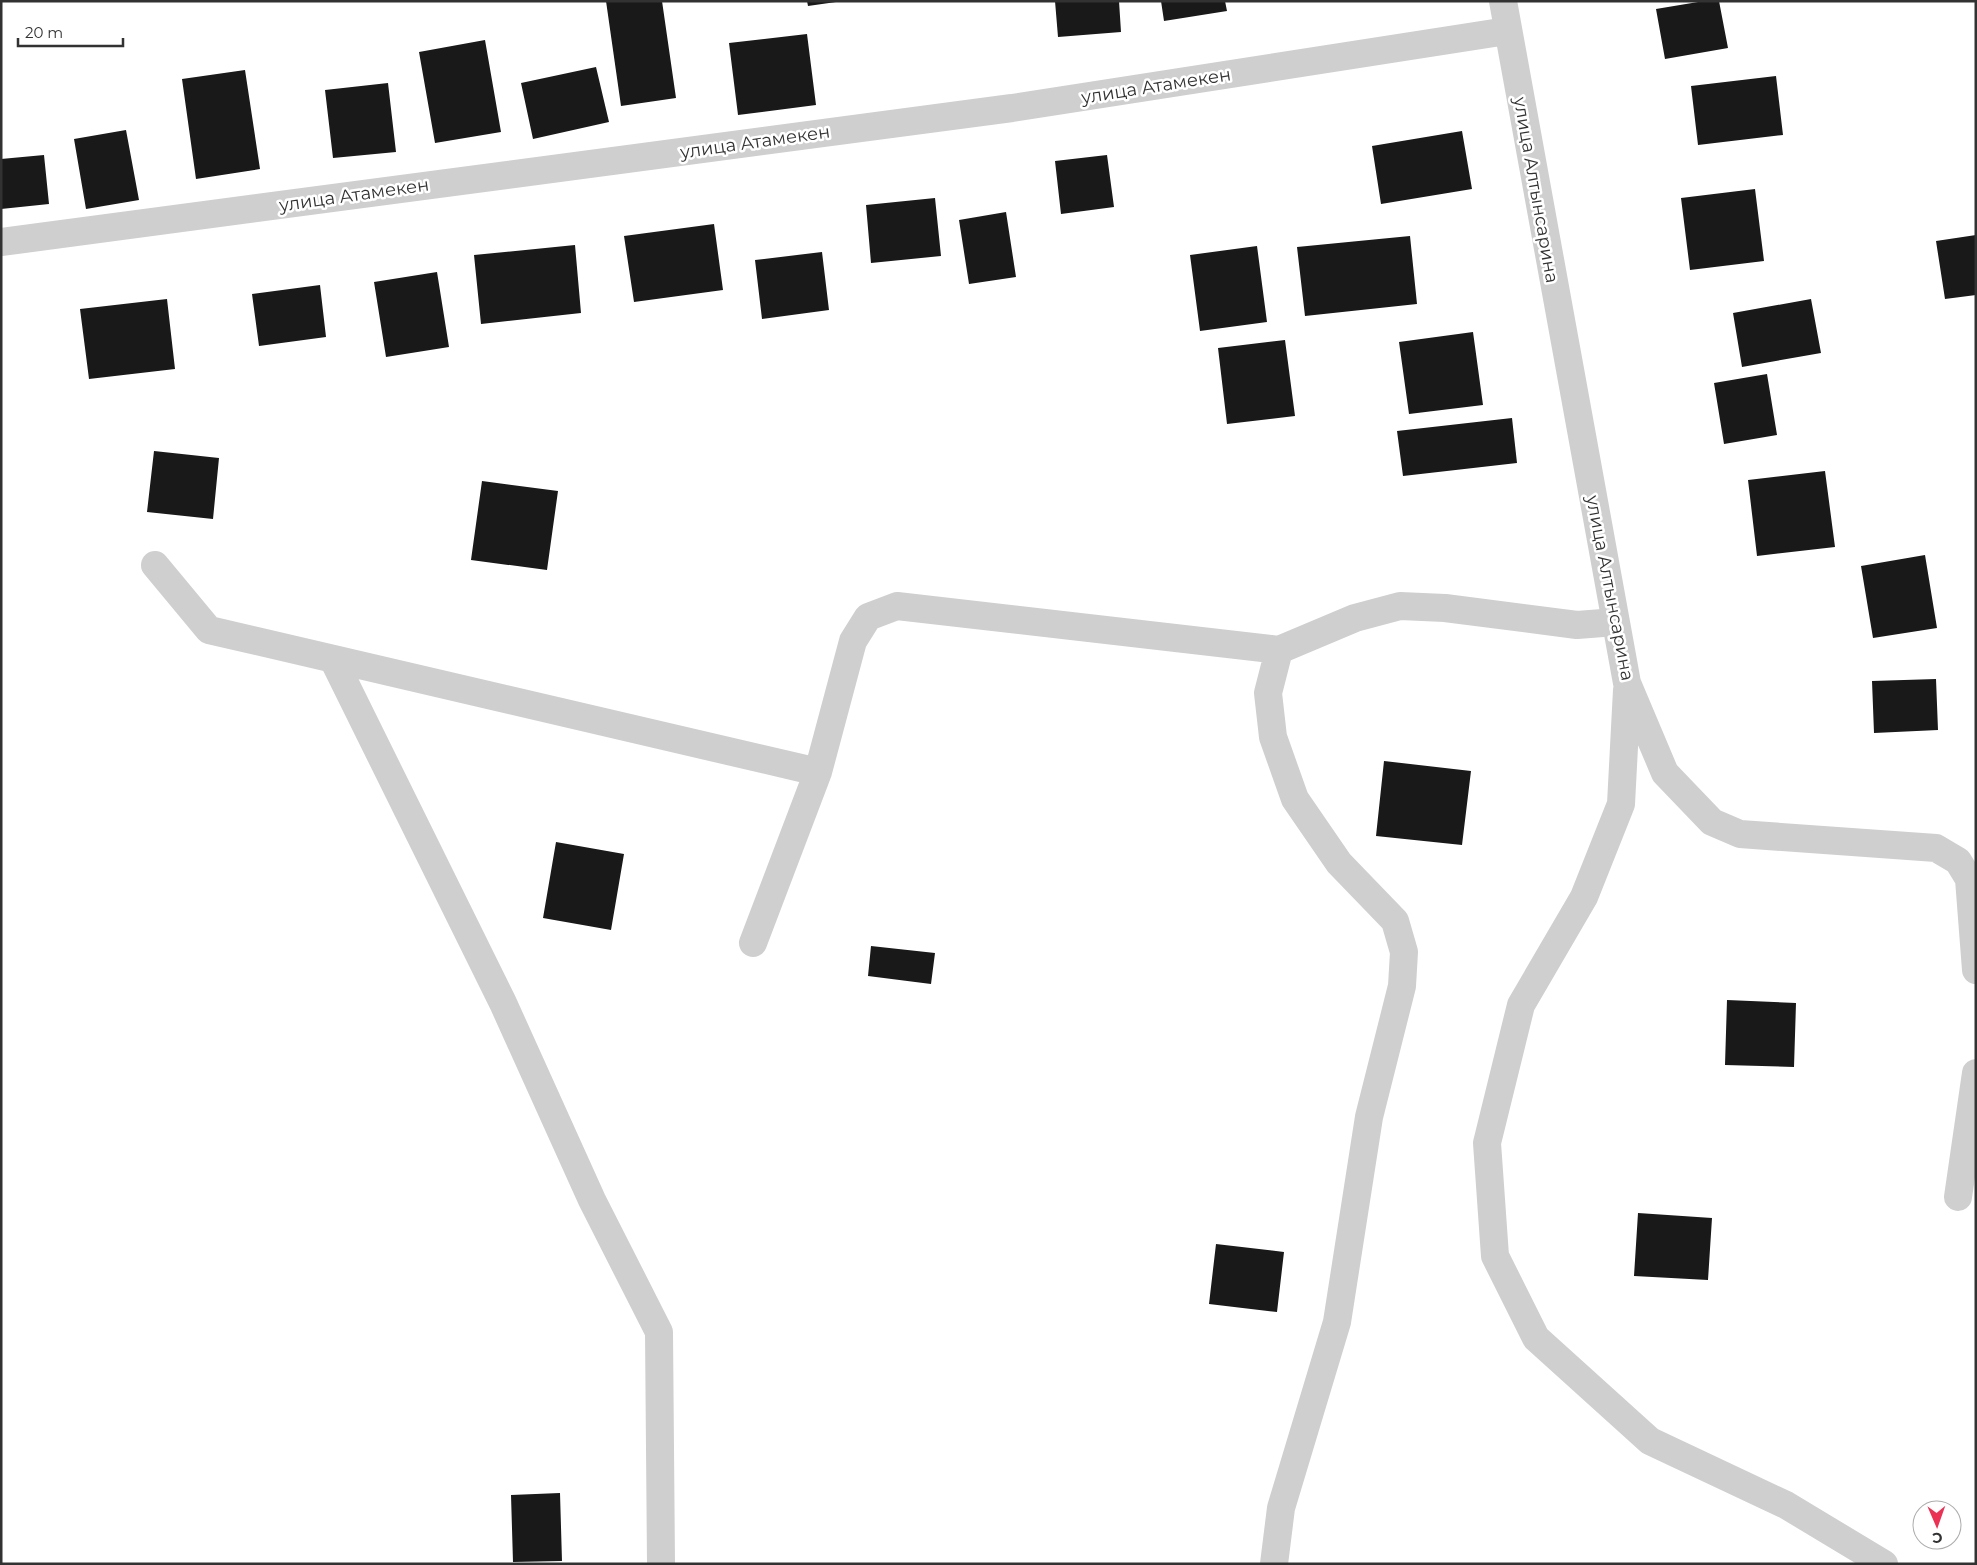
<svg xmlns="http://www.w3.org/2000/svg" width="1977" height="1565" viewBox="0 0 1977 1565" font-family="Montserrat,sans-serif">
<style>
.building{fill:#191919}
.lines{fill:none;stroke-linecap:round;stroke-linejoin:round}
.minor{stroke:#cfcfcf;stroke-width:28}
.labels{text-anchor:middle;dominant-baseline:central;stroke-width:5;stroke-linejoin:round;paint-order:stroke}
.street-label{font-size:18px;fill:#323232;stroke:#fff}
</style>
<rect width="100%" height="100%" fill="#fff"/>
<!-- building -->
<path class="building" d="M606 1H662L676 98 621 106Z
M807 1H836V2L808 6Z
M1055 1H1119L1121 32 1058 37Z
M1161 1H1225L1227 11 1164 21Z
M1704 1H1719L1728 48 1665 59 1656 9Z
M807 34 816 105 738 115 729 43Z
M485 40 501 132 435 143 419 52Z
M596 67 609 122 533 139 521 83Z
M245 70 260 169 196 179 182 79Z
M1776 76 1783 135 1698 145 1691 86Z
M388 83 396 152 333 158 325 90Z
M126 130 139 200 86 209 74 139Z
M1462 131 1472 189 1381 204 1372 146Z
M44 155 49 204 1 209V159Z
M1107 155 1114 207 1061 214 1055 161Z
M1755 189 1764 261 1690 270 1681 198Z
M935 198 941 256 871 263 866 205Z
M1006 212 1016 277 969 284 959 220Z
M714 224 723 290 634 302 624 236Z
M1976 235V295L1945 299 1936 241Z
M1410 236 1417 304 1305 316 1297 247Z
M575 245 581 313 481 324 474 255Z
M1257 246 1267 322 1200 331 1190 255Z
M822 252 829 310 762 319 755 260Z
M437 272 449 347 386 357 374 282Z
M320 285 326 337 259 346 252 294Z
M167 299 175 369 89 379 80 309Z
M1811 299 1821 353 1742 367 1733 313Z
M1473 332 1483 405 1409 414 1399 342Z
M1285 340 1295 416 1227 424 1218 348Z
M1767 374 1777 435 1724 444 1714 383Z
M1512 418 1517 463 1403 476 1397 431Z
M154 451 219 458 213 519 147 512Z
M1825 471 1835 547 1757 556 1748 480Z
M482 481 558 491 547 570 471 560Z
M1925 555 1937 628 1873 638 1861 566Z
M1936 679 1938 730 1874 733 1872 681Z
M1384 761 1471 771 1462 845 1376 836Z
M556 842 624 854 611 930 543 918Z
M871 946 935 953 931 984 868 976Z
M1727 1000 1796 1003 1794 1067 1725 1065Z
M1638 1213 1712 1218 1708 1280 1634 1276Z
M1216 1244 1284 1252 1277 1312 1209 1304Z
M560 1493 562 1561 513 1562 511 1495Z"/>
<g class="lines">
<!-- minor -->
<path class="minor" d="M1503 1 1627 683 1665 773 1712 822 1740 834 1936 848 1958 861 1969 879 1976 970
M1 242 1012 108 1507 31
M155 565 209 630 818 772
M333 659 503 1003 592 1200 659 1332 661 1564
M1627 690 1621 804 1584 897 1521 1005 1487 1143 1495 1256 1536 1338 1650 1441 1786 1505 1884 1564
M753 943 818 772 853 641 868 617 897 606 1279 650
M1958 1197 1976 1073
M1274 1564 1281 1508 1337 1322 1369 1117 1402 986 1404 952 1395 921 1339 863 1295 799 1273 737 1268 693 1279 650 1355 618 1400 606 1445 608 1577 625 1616 622"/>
</g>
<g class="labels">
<!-- street labels -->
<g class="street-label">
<text transform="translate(1156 86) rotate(-9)">улица Атамекен</text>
<text transform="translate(755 142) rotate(-8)">улица Атамекен</text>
<text transform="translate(1536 190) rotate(80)">улица Алтынсарина</text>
<text transform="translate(354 195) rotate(-8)">улица Атамекен</text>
<text transform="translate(1610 588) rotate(79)">улица Алтынсарина</text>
</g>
</g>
<!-- border -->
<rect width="1977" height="1565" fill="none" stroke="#323232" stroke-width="5"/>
<!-- north arrow -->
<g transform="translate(1937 1525) rotate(178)"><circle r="24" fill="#ffffff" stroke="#adadad"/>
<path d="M0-4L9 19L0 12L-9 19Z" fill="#eb3154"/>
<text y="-8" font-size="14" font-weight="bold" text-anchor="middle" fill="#323232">С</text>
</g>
<!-- scale -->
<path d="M18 38v8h105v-8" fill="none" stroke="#323232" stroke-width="2.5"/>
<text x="25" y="38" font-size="15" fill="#323232" stroke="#ffffff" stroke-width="4" paint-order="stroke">20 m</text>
</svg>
